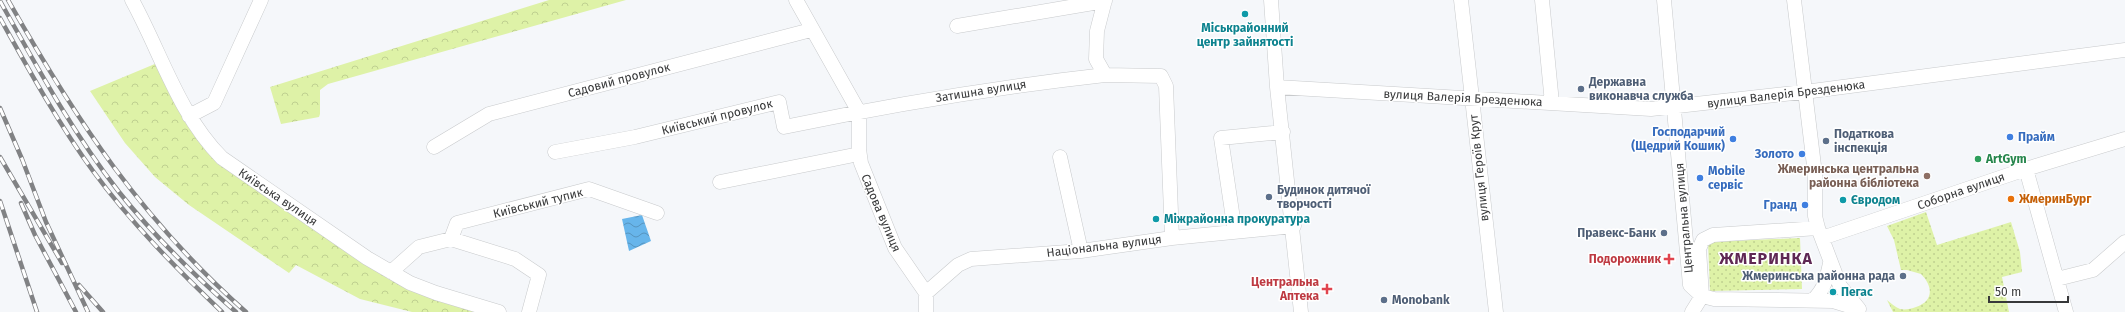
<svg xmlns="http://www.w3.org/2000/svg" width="2125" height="312" viewBox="0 0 2125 312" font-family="'Fira Sans',sans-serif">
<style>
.grass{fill:url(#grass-dots)}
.forest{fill:url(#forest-crowns)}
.water{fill:url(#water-waves)}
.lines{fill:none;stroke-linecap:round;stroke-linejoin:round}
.minor-casing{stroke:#c8cacc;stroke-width:15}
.minor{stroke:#fff;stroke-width:14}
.rail-casing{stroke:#818284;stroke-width:4.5}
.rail{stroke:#fff;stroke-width:3;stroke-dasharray:9;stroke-linecap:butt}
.culture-dot{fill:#0f9aa8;stroke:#fff;stroke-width:1.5}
.service-dot{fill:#5c6f8a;stroke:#fff;stroke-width:1.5}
.shop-dot{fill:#3f7fe0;stroke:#fff;stroke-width:1.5}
.leisure-dot{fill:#2e9e5b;stroke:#fff;stroke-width:1.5}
.education-dot{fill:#8d6e63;stroke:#fff;stroke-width:1.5}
.food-dot{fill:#e8710a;stroke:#fff;stroke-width:1.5}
.health-dot{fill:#e0444e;stroke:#fff;stroke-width:1.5}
.labels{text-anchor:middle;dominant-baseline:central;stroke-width:3;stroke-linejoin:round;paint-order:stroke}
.culture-label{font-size:12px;font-weight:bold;fill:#0d838f;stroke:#fff;text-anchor:start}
.street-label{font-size:12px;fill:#38393a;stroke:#fff}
.service-label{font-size:12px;font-weight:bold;fill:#4e5e75;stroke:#fff;text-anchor:start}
.shop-label{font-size:12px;font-weight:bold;fill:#366cbe;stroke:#fff;text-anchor:end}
.leisure-label{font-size:12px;font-weight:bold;fill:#27864d;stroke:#fff;text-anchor:start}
.education-label{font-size:12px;font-weight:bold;fill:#785e54;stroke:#fff;text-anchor:end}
.food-label{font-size:12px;font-weight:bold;fill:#c56008;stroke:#fff;text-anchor:start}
.health-label{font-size:12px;font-weight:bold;fill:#be3a42;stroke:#fff;text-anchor:end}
.district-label{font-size:16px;font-weight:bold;letter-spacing:1px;fill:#5f2854;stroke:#fff}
</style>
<defs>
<pattern id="grass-dots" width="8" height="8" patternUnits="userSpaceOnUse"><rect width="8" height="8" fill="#def2a7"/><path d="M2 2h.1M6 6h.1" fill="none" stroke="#bfd090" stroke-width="1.8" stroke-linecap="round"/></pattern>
<pattern id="forest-crowns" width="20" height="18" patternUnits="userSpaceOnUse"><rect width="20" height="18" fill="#def2a7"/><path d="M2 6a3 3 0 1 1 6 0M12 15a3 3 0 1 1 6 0" fill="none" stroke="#bfd090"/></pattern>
<pattern id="water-waves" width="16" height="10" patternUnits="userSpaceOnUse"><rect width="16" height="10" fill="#67b5eb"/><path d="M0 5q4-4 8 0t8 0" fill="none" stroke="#5694bf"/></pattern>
</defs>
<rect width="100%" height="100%" fill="#f5f7fa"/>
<!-- grass -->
<path class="grass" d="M1926 212 1937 245 2011 222 2020 252 2022 272 2002 277 2009 312H1893L1887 300C1891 303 1895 307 1900 309 1905 310 1911 309 1916 307 1934 301 1933 286 1921 274L1907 270H1901L1894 240 1887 226Z
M1800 238 1802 289 1710 291 1708 242Z"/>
<!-- forest -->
<path class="forest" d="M549 0H626L328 84 320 90V114L319 117 281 124 270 87Z
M162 61 209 145 391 272 499 312H412L360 299 296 265 289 273 189 205 155 177 125 143 90 91Z"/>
<!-- water -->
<path class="water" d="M642 215 651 241 629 251 622 219Z"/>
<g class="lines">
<defs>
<path id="minor" d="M132 0C161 53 179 115 222 158L367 258 410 283 436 293 499 312
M796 0 859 112V149L861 163 895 248 926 293V312
M1105 0 1097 31 1096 59 1105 75 1161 76 1166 86 1172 238
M1271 0 1277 87 1301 312
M1461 0 1496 312
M1542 0 1552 103
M1664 0 1690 285 1702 296 1714 299 1833 301 1859 309
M1794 0 1815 174V216L1818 228 1840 286 1859 309
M957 26 1105 1
M1277 87 1651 109 1812 91 2125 50
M189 116 214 103 261 0
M434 147 489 114 811 30
M555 152 635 137 779 102 784 127C890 105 997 87 1105 75
M1060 157 1081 251
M2026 169 2066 312
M720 182 859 154
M1235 232 1221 138 1283 132
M1822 238 2026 169 2125 139
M451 239 457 223 589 189 657 213
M391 272 419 247 451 239 515 259 539 275 529 312
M2057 279 2093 270 2125 242
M926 293 958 265 971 259 1081 251 1172 238 1294 226
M1813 300C1824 290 1827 278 1830 263
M1692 312 1702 296 1699 249 1703 240 1713 235 1818 228"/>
</defs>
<!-- minor casing -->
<use href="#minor" class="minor-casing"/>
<!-- minor -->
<use href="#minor" class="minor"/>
<defs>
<path id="rail" d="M8 0C76 120 142 220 246 312
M0 1C37 67 73 133 119 192 154 236 194 275 236 312
M0 18C29 70 58 123 93 171 131 223 176 268 222 312
M0 108 22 159 46 222 88 312
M0 157 62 263
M0 201 37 312
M21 203 35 235 76 312
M79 285 103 312"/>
</defs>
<!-- rail casing -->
<use href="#rail" class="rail-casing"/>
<!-- rail -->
<use href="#rail" class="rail"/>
</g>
<!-- markers -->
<g class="culture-dot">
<circle cx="1245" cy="14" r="4"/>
<circle cx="1843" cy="200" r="4"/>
<circle cx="1156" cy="219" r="4"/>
<circle cx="1833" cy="292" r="4"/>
</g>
<g class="service-dot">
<circle cx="1581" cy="89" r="4"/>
<circle cx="1826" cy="141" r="4"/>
<circle cx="1269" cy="197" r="4"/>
<circle cx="1664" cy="233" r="4"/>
<circle cx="1903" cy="276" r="4"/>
<circle cx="1384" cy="300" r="4"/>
</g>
<g class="shop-dot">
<circle cx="2010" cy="137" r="4"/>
<circle cx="1733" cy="139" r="4"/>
<circle cx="1802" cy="154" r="4"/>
<circle cx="1700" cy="178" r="4"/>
<circle cx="1805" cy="205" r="4"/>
</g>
<circle class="leisure-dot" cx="1978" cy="159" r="4"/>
<circle class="education-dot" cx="1927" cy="176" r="4"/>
<circle class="food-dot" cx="2011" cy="199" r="4"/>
<g class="health-dot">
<path d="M1667 253h4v4h4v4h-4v4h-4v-4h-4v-4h4z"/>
<path d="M1325 283h4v4h4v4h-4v4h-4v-4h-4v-4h4z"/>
</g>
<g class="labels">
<!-- culture labels -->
<g class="culture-label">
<text x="1245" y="28" text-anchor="middle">Міськрайонний<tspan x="1245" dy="14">центр зайнятості</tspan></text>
<text x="1851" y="200">Євродом</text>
<text x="1164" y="219">Міжрайонна прокуратура</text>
<text x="1841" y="292">Пегас</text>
</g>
<!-- street labels -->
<g class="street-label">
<text transform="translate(619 80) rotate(-15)">Садовий провулок</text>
<text transform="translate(981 91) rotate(-9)">Затишна вулиця</text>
<text transform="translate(1786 94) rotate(-7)">вулиця Валерія Брезденюка</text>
<text transform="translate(1463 98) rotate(3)">вулиця Валерія Брезденюка</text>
<text transform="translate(717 117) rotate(-14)">Київський провулок</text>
<text transform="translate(1479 168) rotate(-96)">вулиця Героїв Крут</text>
<text transform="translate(1961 191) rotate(-19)">Соборна вулиця</text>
<text transform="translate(278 197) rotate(34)">Київська вулиця</text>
<text transform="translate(538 203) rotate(-14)">Київський тупик</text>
<text transform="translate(881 213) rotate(67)">Садова вулиця</text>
<text transform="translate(1684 218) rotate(-95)">Центральна вулиця</text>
<text transform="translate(1104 246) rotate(-7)">Національна вулиця</text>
</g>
<!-- service labels -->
<g class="service-label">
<text x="1589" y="82">Державна<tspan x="1589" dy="14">виконавча служба</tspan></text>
<text x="1834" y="134">Податкова<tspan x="1834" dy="14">інспекція</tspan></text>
<text x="1277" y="190">Будинок дитячої<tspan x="1277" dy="14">творчості</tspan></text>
<text x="1656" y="233" text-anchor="end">Правекс-Банк</text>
<text x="1895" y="276" text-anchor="end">Жмеринська районна рада</text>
<text x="1392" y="300">Monobank</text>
</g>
<!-- shop labels -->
<g class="shop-label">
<text x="1725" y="132">Господарчий<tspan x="1725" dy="14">(Щедрий Кошик)</tspan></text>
<text x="2018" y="137" text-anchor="start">Прайм</text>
<text x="1794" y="154">Золото</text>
<text x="1708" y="171" text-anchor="start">Mobile<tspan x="1708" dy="14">сервіс</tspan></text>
<text x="1797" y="205">Гранд</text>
</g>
<!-- leisure labels -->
<g class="leisure-label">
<text x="1986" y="159">ArtGym</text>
</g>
<!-- education labels -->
<g class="education-label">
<text x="1919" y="169">Жмеринська центральна<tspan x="1919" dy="14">районна бібліотека</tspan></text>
</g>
<!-- food labels -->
<g class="food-label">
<text x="2019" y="199">ЖмеринБург</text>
</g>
<!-- health labels -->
<g class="health-label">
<text x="1661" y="259">Подорожник</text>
<text x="1319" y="282">Центральна<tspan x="1319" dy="14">Аптека</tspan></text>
</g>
<!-- district labels -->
<g class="district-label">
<text x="1766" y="258">ЖМЕРИНКА</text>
</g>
</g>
<!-- scale -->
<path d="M1989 296v6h79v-6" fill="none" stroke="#38393a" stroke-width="2"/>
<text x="1995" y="296" font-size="12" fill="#38393a" stroke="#ffffff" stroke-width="3" paint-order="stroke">50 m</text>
</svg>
